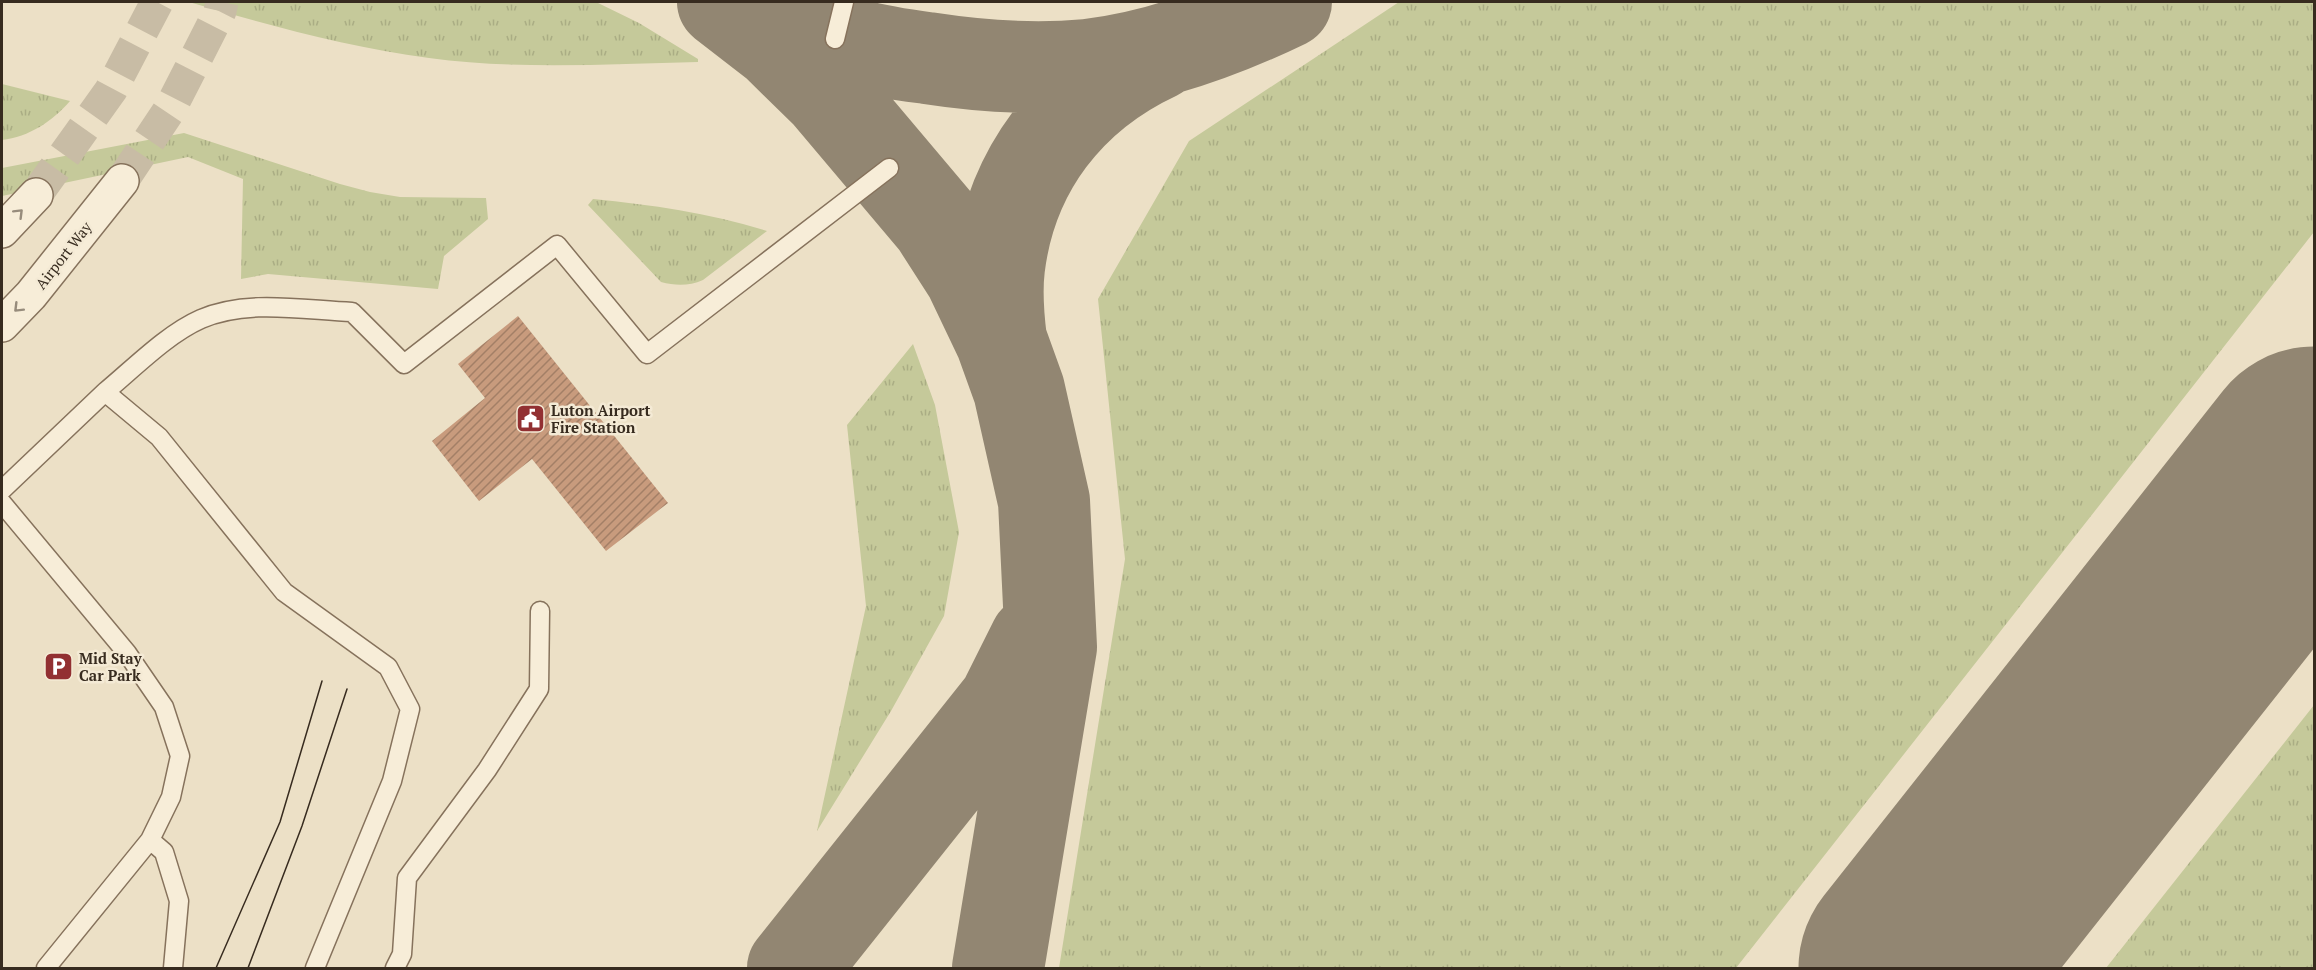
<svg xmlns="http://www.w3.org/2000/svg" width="2316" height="970" viewBox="0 0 2316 970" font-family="'PT Serif',serif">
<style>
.grass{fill:url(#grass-tufts)}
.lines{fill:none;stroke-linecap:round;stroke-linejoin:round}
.taxiway{stroke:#928672;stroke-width:92}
.runway{stroke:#928672;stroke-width:231}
.building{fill:url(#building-hatch)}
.street-tunnel{stroke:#c8bca5;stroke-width:33;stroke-dasharray:33 16;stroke-linecap:butt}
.lane-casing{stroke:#86725c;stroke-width:21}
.street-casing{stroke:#86725c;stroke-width:36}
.lane{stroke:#f7edd8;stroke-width:18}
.street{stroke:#f7edd8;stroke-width:33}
.tram{stroke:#372b1f;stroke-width:1.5}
.oneway{stroke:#978c7c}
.labels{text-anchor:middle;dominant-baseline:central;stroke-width:5;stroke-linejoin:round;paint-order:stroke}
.street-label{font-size:15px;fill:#372b1f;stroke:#f4ead5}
.poi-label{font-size:15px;font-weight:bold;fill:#372b1f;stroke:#f4ead5;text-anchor:start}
</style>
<defs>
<pattern id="grass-tufts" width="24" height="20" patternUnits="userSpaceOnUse" patternTransform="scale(1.5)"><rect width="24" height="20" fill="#c5c99a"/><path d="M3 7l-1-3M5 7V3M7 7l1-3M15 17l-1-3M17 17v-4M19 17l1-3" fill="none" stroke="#aaad84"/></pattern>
<pattern id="building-hatch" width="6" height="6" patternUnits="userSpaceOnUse" patternTransform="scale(1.5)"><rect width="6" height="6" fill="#c89b7d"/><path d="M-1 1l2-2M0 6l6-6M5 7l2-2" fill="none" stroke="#a37f66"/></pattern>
</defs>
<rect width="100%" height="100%" fill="#ece0c6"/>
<!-- grass -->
<path class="grass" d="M189 2H596L639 23 698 59V62C609 64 517 70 429 58 347 47 268 25 189 2Z
M1399 2H2314V232L1736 968H1059L1125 559 1098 299 1189 141Z
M2 84 70 101C53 121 29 137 2 140Z
M184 133 340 184 370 192 400 197 486 198 488 219 444 256 438 289 268 274 241 279 243 179 188 157 2 196V168Z
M593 199C653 205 710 213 767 231L703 280C689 286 676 286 661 282L588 205Z
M913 344 935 405 959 532 944 616 891 711 817 831 866 606 847 425Z
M2314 705V968H2106Z"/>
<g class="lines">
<!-- taxiway -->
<path class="taxiway" d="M723 2 776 43 828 94 936 222 970 275 1001 340 1019 390 1044 501 1051 647 998 968
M754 5C780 16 807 29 834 38 863 49 896 54 927 58 979 66 1034 70 1087 65 1156 57 1224 32 1286 2
M1001 340C998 316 996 292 999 267 1011 170 1069 95 1157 54
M793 968 1004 703 1035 641"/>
<!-- runway -->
<path class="runway" d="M1914 968 2314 462"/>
</g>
<!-- building -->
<path class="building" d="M518 316 668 503 606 551 532 459 479 501 432 441 485 398 458 364Z"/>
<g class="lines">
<!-- street-tunnel -->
<path class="street-tunnel" d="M122 181 170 109 220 11 222 2
M36 195 111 90 157 2"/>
<defs>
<path id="lane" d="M835 39 844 2
M105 392C134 368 167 334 201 319 247 299 303 310 352 312L404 364 557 245 647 354 889 168
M2 490 105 392 159 437 284 592 388 667 410 709 392 781 315 968
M2 503 127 653 164 707 180 756 171 797 150 840 46 968
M150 840 164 852 179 901 173 968
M395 968 402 954 407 878 487 770 539 689 540 611"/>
<path id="street" d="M2 231 36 195
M2 325 31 295 122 181"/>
</defs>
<!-- lane casing -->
<use href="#lane" class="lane-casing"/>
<!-- street casing -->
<use href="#street" class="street-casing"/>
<!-- lane -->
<use href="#lane" class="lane"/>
<!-- street -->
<use href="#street" class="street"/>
<!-- tram -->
<path class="tram" d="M216 968 280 822 322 681
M248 968 302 826 347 689"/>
</g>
<!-- one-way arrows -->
<defs><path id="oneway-chevron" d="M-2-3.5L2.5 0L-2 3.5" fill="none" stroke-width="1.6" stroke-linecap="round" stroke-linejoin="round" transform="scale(1.5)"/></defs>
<g class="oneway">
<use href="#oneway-chevron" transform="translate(19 213) rotate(-45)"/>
<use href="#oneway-chevron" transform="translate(18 308) rotate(135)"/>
</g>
<!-- icons -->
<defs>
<symbol id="civic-square" viewBox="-11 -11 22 22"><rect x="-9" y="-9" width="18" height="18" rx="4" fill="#923032" stroke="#f4ead5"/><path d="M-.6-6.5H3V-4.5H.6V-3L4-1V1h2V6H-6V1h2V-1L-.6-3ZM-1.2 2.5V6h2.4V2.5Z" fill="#fff"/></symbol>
<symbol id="parking-square" viewBox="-11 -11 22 22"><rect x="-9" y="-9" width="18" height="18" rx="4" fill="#923032" stroke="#f4ead5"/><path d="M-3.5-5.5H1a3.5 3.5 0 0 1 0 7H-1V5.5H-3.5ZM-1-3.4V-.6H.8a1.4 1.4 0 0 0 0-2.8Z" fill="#fff"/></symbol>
</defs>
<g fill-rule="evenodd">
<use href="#civic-square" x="514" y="402" width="33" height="33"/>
<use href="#parking-square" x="42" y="650" width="33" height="33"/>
</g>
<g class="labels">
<!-- street labels -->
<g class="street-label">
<text transform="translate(63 255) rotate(-52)">Airport Way</text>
</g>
<!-- poi labels -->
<g class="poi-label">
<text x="551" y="410">Luton Airport<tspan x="551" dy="17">Fire Station</tspan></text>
<text x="79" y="658">Mid Stay<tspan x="79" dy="17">Car Park</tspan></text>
</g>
</g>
<!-- border -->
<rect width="2316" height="970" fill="none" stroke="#372b1f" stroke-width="6"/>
</svg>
